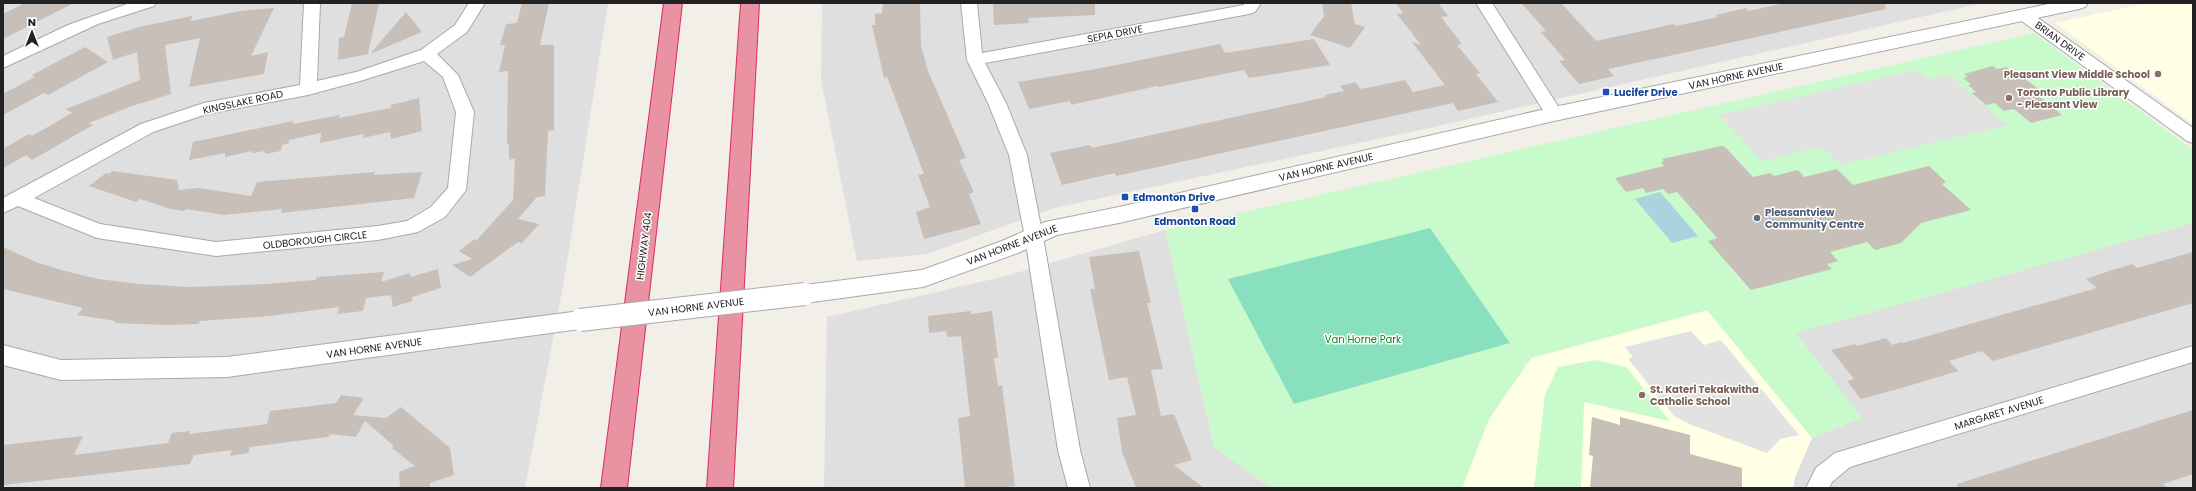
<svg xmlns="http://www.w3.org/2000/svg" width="2196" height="491" viewBox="0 0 2196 491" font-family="Poppins,sans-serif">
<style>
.residential{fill:#e0dfdf}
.education{fill:#ffffe5}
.park{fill:#c8facc}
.pitch{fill:#88e0be}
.parking{fill:#e2e2e2}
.water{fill:#aad3df}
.building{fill:#c7bfb8}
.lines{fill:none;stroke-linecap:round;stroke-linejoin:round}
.minor-casing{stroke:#a9a9a9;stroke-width:2}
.tertiary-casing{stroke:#a9a9a9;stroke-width:2}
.motorway-casing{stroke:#dc2a67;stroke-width:2}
.minor{fill:#fff;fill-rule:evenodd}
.tertiary{fill:#fff;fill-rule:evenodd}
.motorway{fill:#e892a2;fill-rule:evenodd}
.tertiary-bridge-casing{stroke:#a9a9a9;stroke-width:24;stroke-linecap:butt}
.tertiary-bridge{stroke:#fff;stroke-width:22}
.education-dot{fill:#8d6e63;stroke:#fff;stroke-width:1.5}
.transit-dot{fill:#1a4fb4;stroke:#fff;stroke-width:1.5}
.service-dot{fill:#5c6f8a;stroke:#fff;stroke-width:1.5}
.labels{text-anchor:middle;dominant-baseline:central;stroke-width:3;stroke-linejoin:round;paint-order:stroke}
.street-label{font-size:10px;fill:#222;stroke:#fff}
.education-label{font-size:10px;font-weight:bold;fill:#785e54;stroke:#fff;text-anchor:start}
.transit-label{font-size:10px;font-weight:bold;fill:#164399;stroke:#fff;text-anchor:start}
.service-label{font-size:10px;font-weight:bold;fill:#4e5e75;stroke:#fff;text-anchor:start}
.park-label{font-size:10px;fill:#0c8416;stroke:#fff}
</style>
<rect width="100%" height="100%" fill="#f2efe9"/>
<!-- residential -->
<path class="residential" d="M3 3H608L565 275 525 488H3Z
M822 3H1983L1429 128 1054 208 927 254 857 261 821 80Z
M2193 223V488H1793L1795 477 1812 438 1861 418 1795 333Z
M1165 230 1214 447 1271 488H824L827 317 1002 277Z"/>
<!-- education -->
<path class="education" d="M2147 3H2193V124L2055 23Z
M1708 310 1812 438 1795 477 1793 488H1462L1489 419 1531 358Z"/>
<!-- park -->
<path class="park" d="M2034 33 2193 150V223L1796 333 1862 418 1812 438 1707 310 1531 358 1489 419 1462 488H1271L1214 447 1165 230Z
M1595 360 1626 367 1670 421 1584 402 1581 488H1534L1545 395 1558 367Z"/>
<!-- pitch -->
<path class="pitch" d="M1430 228 1510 343 1294 404 1228 279Z"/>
<!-- parking -->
<path class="parking" d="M1917 70 1928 79 1949 75 2008 125 1840 165 1822 147 1762 161 1719 115Z
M1691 331 1704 345 1721 340 1799 435 1780 439 1767 453 1689 424 1674 416 1628 359 1633 357 1625 347Z"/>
<!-- water -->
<path class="water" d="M1660 192 1698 236 1672 243 1635 199Z"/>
<!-- building -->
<path class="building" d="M25 3H74L3 39V14Z
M352 3H379L368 54 338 60 339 38 344 37Z
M522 3H549L540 45H554V130L548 131 545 196 537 197 518 219 539 224 522 243 518 242 470 277 452 265 472 259 459 251 475 239 477 240 513 200 515 158 509 160V144H507L508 71 499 72 505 45H500L506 24 517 23Z
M883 3H920L921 46 928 71 966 158 959 160 974 192 969 194 981 224 924 239 916 212 930 207 918 175 924 174 887 77 884 78 872 25H875V14L882 13Z
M993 3H1095V15L1028 18 1029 23 994 25Z
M1322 3H1351L1355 24 1365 27 1350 48 1310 35 1324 16Z
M1396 3H1438L1448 16 1441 17 1462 44 1457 45 1480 73 1476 74 1498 102 1458 111 1453 103 1116 176 1115 173 1062 185 1050 153 1090 145 1092 148 1326 97 1325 95 1344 91 1340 86 1355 82 1361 89 1405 80 1413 92 1445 85 1412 42 1421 45 1397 14 1403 13Z
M1521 3H1561L1596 41 1674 24 1676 26 1718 17 1716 15 1746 8 1749 11 1785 3H1885L1886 9 1608 69 1614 76 1579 84 1559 61 1565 60 1541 32 1546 31Z
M274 8 251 56 268 52 264 74 189 87 200 38 165 45 171 94 132 106 89 123 93 125 32 160 26 155 3 168V149L29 134 32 136 72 113 66 109 140 80 137 52 113 60 107 37 139 27 192 16 191 21 240 11Z
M406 12 422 32 370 54Z
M1314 39 1330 65 1249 78 1244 70 1158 87 1157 86 1071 105 1070 101 1029 109 1018 82 1096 69 1220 44 1225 53Z
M85 47 108 62 48 95 44 93 3 115V94L35 77 32 75Z
M1993 66 1997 69 2006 67 2015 74 2018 73 2042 92 2035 93 2062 115 2031 123 2014 109 2004 111 1995 103 1986 105 1972 93 1976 92 1968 85 1971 84 1963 78 1968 77 1964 74Z
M419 98 422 131 391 139 390 132 363 138 364 134 320 143 321 133 289 140V143L282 145 281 151 265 154V151L252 153V151L225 157V153L189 160 193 142 293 121V124L340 115 339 118 391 108V105Z
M1721 146 1725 147 1753 177 1770 173 1774 176 1798 170 1804 177 1837 169 1853 185 1929 166 1946 182 1942 184 1971 210 1921 223 1901 243 1875 250 1867 242 1830 252 1838 261 1827 264 1832 269 1751 290 1708 241 1717 238 1677 192 1668 194 1663 189 1646 193 1643 188 1626 192 1615 178 1664 166 1661 162 1664 161 1662 159Z
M113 171 177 180 179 190 199 188 251 196 257 182 375 172 374 175 422 172 414 198 281 213 282 209 224 215 187 209 184 211 171 209 140 199 136 202 89 186 106 173 109 174Z
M3 247 36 262 61 270 98 279 140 284 190 287 266 284 315 280 317 277 384 272 381 282 410 273 411 277 438 269 441 288 412 297V301L393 307 391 295 366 298 363 311 337 314 339 307 270 316 200 321 198 324 166 325 114 323 116 321 77 315 83 308 3 289Z
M1139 251 1151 303H1147L1163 369 1151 370 1161 416 1174 414 1192 460 1174 465 1204 488H1136L1122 452 1117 418 1136 415 1127 377 1109 380 1090 289H1095L1089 257Z
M2193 252V303L1993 361 1982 351 1949 361 1958 371 1905 387 1861 399 1847 381 1854 379 1831 350 1855 344 1857 346 1886 338 1892 345 1901 342 1903 343 2097 288 2086 279 2112 270 2133 264 2137 268Z
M971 311V314L992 311 998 358H994L998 386 1002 385 1015 486 1000 488H965L958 418 970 416 961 336 947 337 946 331 929 333 928 316Z
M341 395 364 398 353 415 386 418 401 407 450 448 454 475 430 483V488H400L399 472 415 466 392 448 394 446 365 421 356 437 330 434 328 437 250 447 248 453 230 456 232 450 194 455 190 464 3 485V445L83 436 74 455 168 443 172 433 190 431 189 434 267 424 270 411 336 403Z
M2193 410V474L2163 484 2168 488H1958L1957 484Z
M1592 417 1620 425V417L1690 435V454L1742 468V488H1590L1593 456 1589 455Z"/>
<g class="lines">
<defs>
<path id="minor" d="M130 3H156L154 6 98 24 3 68V56L68 25Z
M304 3H320L317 81 356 72 421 50 455 25 469 3H485L467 32 437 54 458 75 474 112 466 190 445 217 418 232 378 240 216 256 97 238 18 206 3 213V198L141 124 204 103 300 85ZM424 61 443 77 456 112 448 188 431 207 407 221 378 226 216 242 100 224 34 198 153 132 207 114 308 95 360 81Z
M961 3H977L982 53 1244 5 1245 3H1261L1255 12 1249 14 985 63 1006 103 1027 155 1043 237 1080 450 1090 488H1068L1058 450 1025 237 1009 155 988 103 967 60Z
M1476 3H1492L1563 114 1560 118 1554 120 1548 118Z
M2025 11 2031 13 2193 128V143L2187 141 2019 19 2017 16 2019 13Z
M2193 346V362L1850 467 1832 482 1829 488H1806L1816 468 1835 453Z"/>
<path id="tertiary" d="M2053 3H2088L2085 7 2079 9 1554 121 1119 223 1057 235 1018 253 923 287 805 303 797 300 794 294 797 288 805 285 922 270 1002 241 1045 222 1119 207 1554 107Z
M580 311 588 314 592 320 588 326 580 329 227 377 61 380 3 365V345L61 360 227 357Z"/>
<path id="motorway" d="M664 3H682L627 488H601Z
M741 3H759L733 488H707Z"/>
</defs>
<!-- minor casing -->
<use href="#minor" class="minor-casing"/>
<!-- tertiary casing -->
<use href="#tertiary" class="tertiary-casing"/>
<!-- motorway casing -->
<use href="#motorway" class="motorway-casing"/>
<!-- minor -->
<use href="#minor" class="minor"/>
<!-- tertiary -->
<use href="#tertiary" class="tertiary"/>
<!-- motorway -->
<use href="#motorway" class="motorway"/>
<defs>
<path id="tertiary-bridge" d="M580 320 805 294"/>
</defs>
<!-- tertiary-bridge casing -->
<use href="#tertiary-bridge" class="tertiary-bridge-casing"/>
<!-- tertiary-bridge -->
<use href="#tertiary-bridge" class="tertiary-bridge"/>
</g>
<!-- markers -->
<g class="education-dot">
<circle cx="2158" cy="74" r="4"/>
<circle cx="2009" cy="98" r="4"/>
<circle cx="1642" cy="395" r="4"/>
</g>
<g class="transit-dot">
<rect x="1602" y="88" width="8" height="8" rx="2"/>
<rect x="1121" y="193" width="8" height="8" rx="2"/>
<rect x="1191" y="205" width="8" height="8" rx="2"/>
</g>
<circle class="service-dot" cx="1757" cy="218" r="4"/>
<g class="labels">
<!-- street labels -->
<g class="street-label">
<text transform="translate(1115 34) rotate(-11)">SEPIA DRIVE</text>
<text transform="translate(2060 41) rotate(36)">BRIAN DRIVE</text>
<text transform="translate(1736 76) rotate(-12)">VAN HORNE AVENUE</text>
<text transform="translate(243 102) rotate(-12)">KINGSLAKE ROAD</text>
<text transform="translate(1326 167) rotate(-13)">VAN HORNE AVENUE</text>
<text transform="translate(315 240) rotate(-6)">OLDBOROUGH CIRCLE</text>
<text transform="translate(1012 245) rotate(-21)">VAN HORNE AVENUE</text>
<text transform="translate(644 246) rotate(-83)">HIGHWAY 404</text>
<text transform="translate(696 307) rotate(-7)">VAN HORNE AVENUE</text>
<text transform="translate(374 348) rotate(-8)">VAN HORNE AVENUE</text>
<text transform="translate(1999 413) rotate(-17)">MARGARET AVENUE</text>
</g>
<!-- education labels -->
<g class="education-label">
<text x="2150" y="74" text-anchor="end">Pleasant View Middle School</text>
<text x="2017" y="92">Toronto Public Library<tspan x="2017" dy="12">- Pleasant View</tspan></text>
<text x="1650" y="389">St. Kateri Tekakwitha<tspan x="1650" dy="12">Catholic School</tspan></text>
</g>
<!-- transit labels -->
<g class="transit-label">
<text x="1614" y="92">Lucifer Drive</text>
<text x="1133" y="197">Edmonton Drive</text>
<text x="1195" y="221" text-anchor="middle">Edmonton Road</text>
</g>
<!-- service labels -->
<g class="service-label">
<text x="1765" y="212">Pleasantview<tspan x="1765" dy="12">Community Centre</tspan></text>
</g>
<!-- park labels -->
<g class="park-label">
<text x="1363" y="339">Van Horne Park</text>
</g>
</g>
<!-- border -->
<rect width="2196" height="491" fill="none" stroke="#222222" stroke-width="8"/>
<!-- north arrow -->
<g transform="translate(32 32)" stroke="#ffffff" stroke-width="3" paint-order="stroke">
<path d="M0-3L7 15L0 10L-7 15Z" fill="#222222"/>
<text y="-6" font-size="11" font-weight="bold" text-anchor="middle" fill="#222222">N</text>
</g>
</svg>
